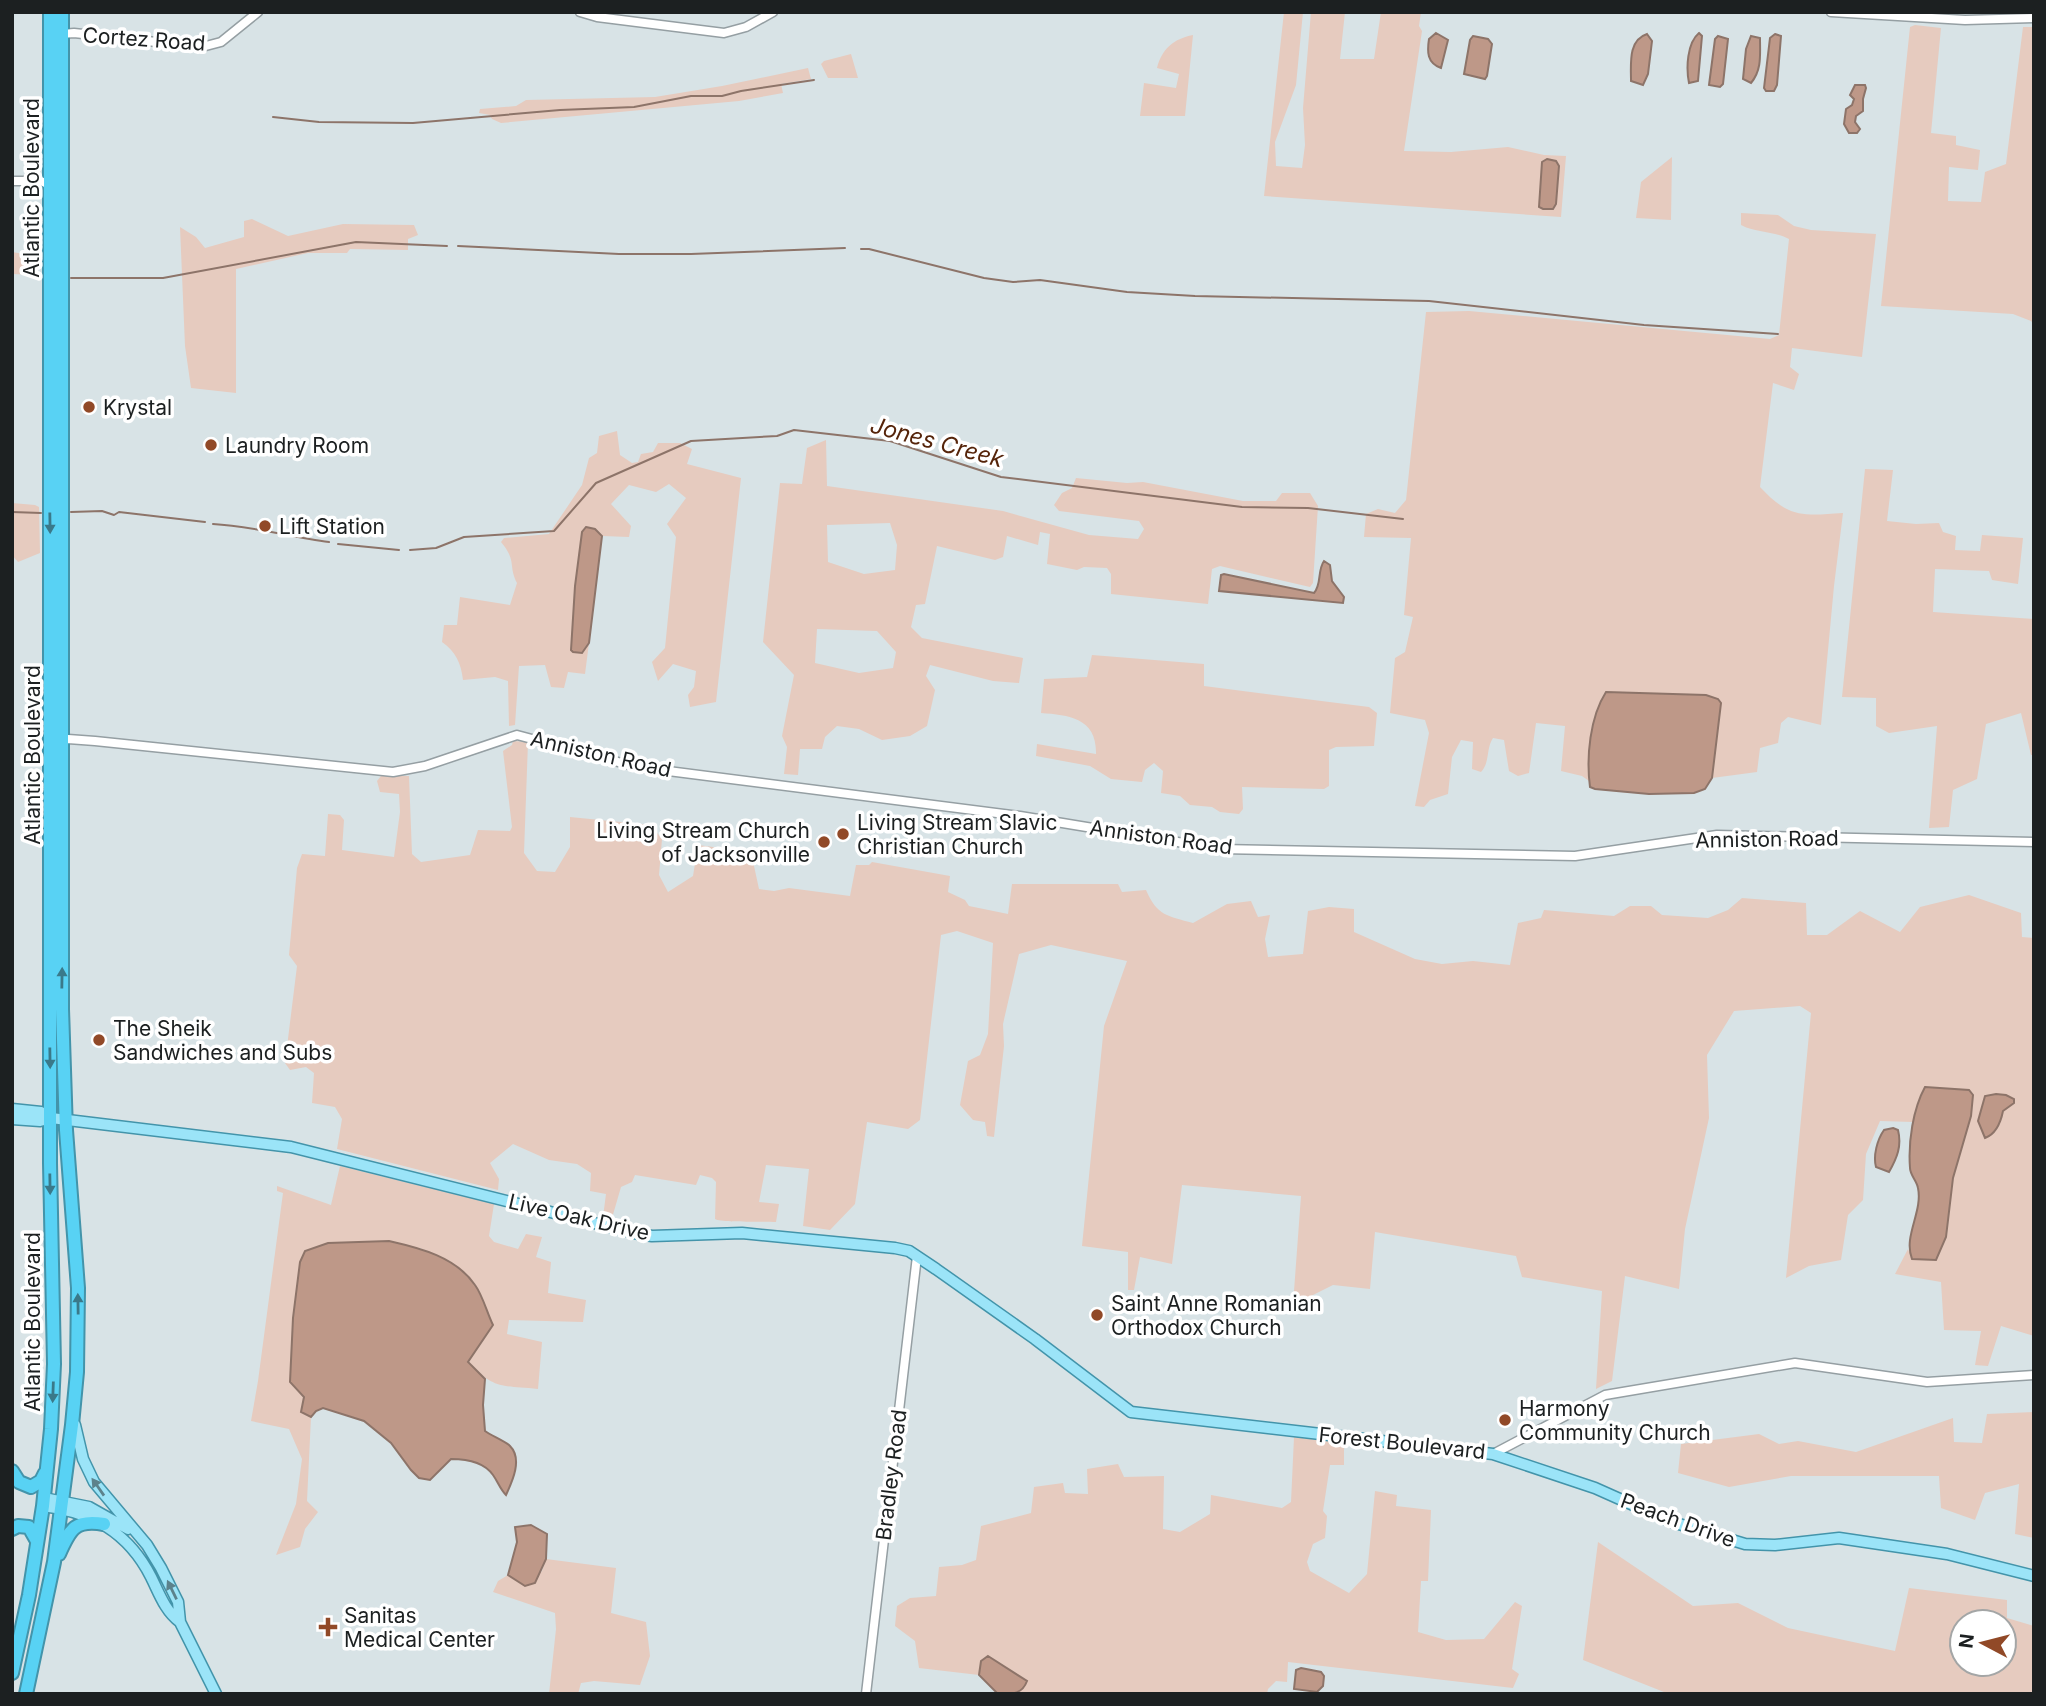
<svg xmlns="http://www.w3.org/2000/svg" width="2046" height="1706" viewBox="0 0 2046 1706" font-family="Inter,sans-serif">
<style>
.green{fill:#e6cbbf;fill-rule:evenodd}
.water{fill:#be9888;stroke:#8d7469;stroke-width:2}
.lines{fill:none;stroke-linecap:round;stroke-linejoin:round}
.stream{stroke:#8d7469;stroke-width:2}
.minor-casing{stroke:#959fa3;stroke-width:11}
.major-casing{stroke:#4394aa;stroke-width:13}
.highway-casing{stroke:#4394aa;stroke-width:16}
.minor{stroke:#fff;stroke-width:8}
.major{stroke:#9be4f8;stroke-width:10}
.highway{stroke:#58d2f4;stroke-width:12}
.oneway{fill:#3a798a}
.oneway2{fill:#5c828c}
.poi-dot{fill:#914927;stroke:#fff;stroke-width:2.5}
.labels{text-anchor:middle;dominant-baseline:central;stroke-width:7;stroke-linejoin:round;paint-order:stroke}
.street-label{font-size:21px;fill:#1c2021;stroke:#fff}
.poi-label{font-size:21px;fill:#1c2021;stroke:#fff;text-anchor:start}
.water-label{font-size:23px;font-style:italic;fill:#55240a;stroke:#fff}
</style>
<rect width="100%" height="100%" fill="#d8e3e6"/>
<!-- green -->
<path class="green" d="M1284 12H1303L1296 85 1275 142 1276 166 1302 168 1305 145 1303 108 1311 12H1345L1340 59H1374L1381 12H1421L1419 26 1422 31 1404 151 1451 152 1508 147 1544 155 1566 156 1561 217 1264 196Z
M1915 25 1941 28 1931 133 1956 136V145L1980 150 1978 170 1949 167 1948 201 1981 202 1985 172 2006 164 2023 27H2034V325L2031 321 2013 314 1881 306 1910 27Z
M1193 35 1185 116H1140L1144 83 1176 88 1179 74 1157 68C1162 49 1173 39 1193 35Z
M851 54 858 78H828L821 64 824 61Z
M808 68 811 79 781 84 783 93 739 101 501 123 492 119 490 115 479 113 480 109 516 106 526 100 655 97 722 86Z
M1672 157 1671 220 1636 218 1641 182Z
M1741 213 1778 215 1794 226 1811 230 1876 234 1862 357 1792 348 1790 367 1799 374 1794 390 1773 383 1760 487C1789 518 1802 516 1843 513L1834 586 1821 725 1788 717 1781 723 1778 743 1760 748 1757 772 1712 778 1721 704 1592 728 1589 781 1582 776 1561 771 1565 726 1536 723 1529 773 1518 776 1509 771 1504 740 1493 738C1486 748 1490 763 1481 772L1472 769 1473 742 1461 740 1452 757 1448 794 1430 800 1424 807 1415 806 1429 733 1425 720 1390 713 1395 658 1405 652 1413 617 1404 615 1411 538 1364 537 1366 514 1378 509 1395 513 1406 500 1426 312 1469 311 1770 339 1779 335 1789 239C1774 231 1756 233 1741 225Z
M252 219 288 236 343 224 414 225 418 235 408 239V250L350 249 347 253H308L236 269V393L191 388 185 346 180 227 196 237 205 248 244 237V221Z
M12 252 36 256V275L12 274Z
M617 431 620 455 632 463 638 462 641 454 653 452 658 443H680L692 449 687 464 741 478 716 702 690 707 688 695 694 687 696 671 673 664 658 681 652 662 665 648 676 537 667 524 686 498 669 484 656 492 629 485 611 504 631 526 629 537 602 536 595 529 582 532 575 586 571 650 582 653 589 643 585 674 568 672 564 688 551 687 545 665 519 666 515 725 509 726 508 681 495 677 463 680C461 663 456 652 442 642L444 625H457L460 597 510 605 517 583C508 565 517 561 501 542L504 538 549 534 582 485 589 458 597 453 599 436Z
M826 440 827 486 1003 511 1089 535 1138 539 1144 529 1139 521 1059 511 1054 505 1062 493 1072 488 1076 478 1127 483 1143 482 1243 501H1276L1282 493H1310L1318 506 1313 583 1310 587 1220 566 1212 569 1208 604 1111 594V574L1107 568 1084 567 1077 570 1047 564 1050 534 1040 532 1038 545 1007 536 1003 557 995 560 937 546 925 604 916 605 911 627 922 638 1023 658 1019 683 993 681 930 665 926 676 935 690 927 726 910 736 882 740 859 729 837 726 825 737 822 749H800L798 775 784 774 787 747 782 736 794 675 763 642 780 483 802 484 807 448ZM890 523 897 545 895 570 864 574 828 562 827 525ZM817 629 877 631 896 652 893 668 859 673 815 663Z
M1865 469 1893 470 1887 521 1916 524 1939 523 1943 532 1956 536 1955 550 1980 551 1982 535 2023 538 2018 584 1992 580 1989 571 1935 569 1933 612 2034 619V755H2031L2021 713 1986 724 1977 779 1953 790 1949 827 1929 828 1937 726 1889 733 1876 726V698L1842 697Z
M12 503 35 505 39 507 40 553 18 562 12 555Z
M1092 655 1204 664V686L1369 707 1377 713 1374 746 1336 747 1329 750V786L1324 789 1242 787 1243 809 1239 814 1220 812 1212 807 1190 805 1180 796 1161 793 1163 771 1154 763 1145 770 1142 782 1111 779 1090 766 1036 756 1037 744 1096 754C1097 718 1069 715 1041 713L1044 679 1087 677Z
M513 741 528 742 524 853 537 871 555 872 570 847V817L651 825 662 839 659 875 668 892 693 876 698 845 751 852 759 889 774 891 789 888 850 896 856 865H869L872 862 950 876 948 892 965 900 969 906 1008 914 1012 884H1118L1122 892 1146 890C1157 916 1168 916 1193 923L1227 904 1251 901 1258 917 1270 915 1265 939 1268 957 1303 954 1308 911 1329 907 1354 909V932L1415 959 1442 964 1473 961 1510 965 1518 923 1541 918 1544 910 1614 916 1630 906H1651L1662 915 1708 918 1728 910 1742 898 1806 903 1807 935H1827L1860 911 1900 932 1920 907 1969 895 2021 913 2022 937 2034 938V1336L2001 1326 1988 1366 1975 1365 1981 1331 1944 1330 1941 1282 1895 1274 1908 1249 1912 1259 1935 1260 1946 1237 1953 1178 1925 1087 1916 1108 1913 1122 1880 1121 1866 1154 1863 1200 1848 1215 1841 1260 1809 1266 1786 1278 1811 1013 1800 1006 1734 1011 1707 1055 1709 1118 1685 1229 1679 1289 1625 1276 1612 1381 1596 1389 1602 1291 1522 1277 1516 1256 1375 1232 1370 1289 1333 1285 1301 1301 1294 1291 1301 1196 1182 1185 1172 1264 1140 1257 1134 1290H1128V1252L1082 1246 1104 1026 1127 961 1051 945 1019 954 1003 1024 1004 1046 994 1137 987 1136 985 1122 973 1120 960 1105 968 1061 980 1055 988 1034 993 943 957 931 941 935 920 1120 908 1129 867 1122 855 1204 830 1230 803 1226 809 1169 766 1165 759 1202 779 1204 776 1222C763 1221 722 1223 715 1219L716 1182 712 1178 700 1175 696 1185 635 1175 632 1182 621 1187 612 1218 603 1217 606 1194 590 1191 591 1173 577 1164 549 1160 513 1144 490 1163 499 1179 498 1190 337 1149 342 1119 335 1107 312 1103 314 1073 306 1067 290 1070 285 1063 297 966 289 955 297 868 302 854 325 856 328 814 340 815 344 820 342 850 394 857 400 812 399 794 380 792 377 781 381 776H409L412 854 421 862 470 855 478 830 510 831 512 827 503 751 512 745Z
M340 1166 494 1204 489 1236 494 1242 518 1249 526 1234 542 1237 536 1257 551 1262 548 1293 586 1300 583 1322 509 1320 507 1334 542 1342 538 1389C501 1385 496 1390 468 1363L475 1284 449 1261 420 1248 300 1262 293 1318 290 1382 304 1397 301 1412 311 1417 307 1501 318 1512 305 1529 300 1547 276 1555 296 1504 302 1459 289 1429 251 1421 258 1381 283 1193 277 1191V1186L331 1205Z
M2034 1412V1538L2015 1534 2019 1484 1985 1493 1975 1520 1941 1508 1939 1476H1791L1729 1487 1678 1473 1681 1444 1759 1434 1779 1444 1798 1441 1856 1452 1953 1418 1954 1442 1982 1443 1987 1414Z
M1294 1437 1344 1443V1465H1330L1323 1511 1327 1516 1325 1538 1313 1544 1307 1562 1310 1571 1349 1593 1367 1574 1375 1491 1397 1495 1396 1506 1431 1510 1428 1581H1421L1418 1632 1446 1640 1484 1639 1515 1602 1522 1606 1512 1669 1519 1674 1513 1688 1288 1662 1287 1682 1276 1681 1268 1689 1267 1694H1017L981 1661 979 1675 919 1668 915 1641 895 1626 897 1606 910 1598 936 1596 939 1567 962 1565 976 1560 981 1526 1031 1513 1034 1487 1063 1483 1065 1493 1088 1494 1087 1469 1118 1464 1124 1477 1164 1476 1163 1529 1180 1532 1210 1514 1211 1495 1282 1508 1291 1502Z
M1598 1542 1693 1606 1738 1603 1788 1628 1895 1651 1909 1588 2007 1600V1618L2034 1626V1694H1669L1583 1660ZM1962 1622H2004V1664H1962Z
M546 1559 616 1568 611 1613 646 1622 650 1656 640 1685 594 1681 581 1683 578 1694H549L556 1629 555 1613 493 1592 498 1581 508 1575 525 1586 542 1571Z"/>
<!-- water -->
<path class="water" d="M1436 33 1448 40 1441 68C1427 63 1427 52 1429 39Z
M1699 33 1702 36 1698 81 1689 83C1686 68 1687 43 1699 33Z
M1647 34 1652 41 1648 74 1643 85 1631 81C1631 64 1628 40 1647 34Z
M1775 34 1781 36 1777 85 1774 91H1766L1764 88 1770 38Z
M1473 36 1488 39 1492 44 1487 76 1485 79 1464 74 1470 40Z
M1718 36 1728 39 1723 84 1720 87 1709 85 1715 39Z
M1751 36 1760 38C1760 55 1762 70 1751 83L1743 79 1746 49Z
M1855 85H1865L1866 88 1863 99V111L1856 116 1855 122 1860 129 1857 133H1849L1844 124 1846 109 1852 105 1854 99 1850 95Z
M1547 159 1556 161 1559 166 1556 204 1553 209H1543L1539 207 1542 162Z
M586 527 595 529 602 536 589 643 582 653 573 652 571 650 575 586 582 532Z
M1324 561 1330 565 1332 581 1344 597 1343 603 1219 591 1221 575 1224 574 1314 593C1322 584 1317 571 1324 561Z
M1606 692 1706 695 1718 699 1721 703 1712 778 1705 789 1694 793 1649 794 1595 789 1590 787C1586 757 1590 717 1606 692Z
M1925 1087 1969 1090 1973 1095 1971 1116 1953 1178 1946 1237 1936 1260 1912 1259C1903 1236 1923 1212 1918 1188 1917 1181 1910 1175 1910 1168 1908 1142 1913 1109 1925 1087Z
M1996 1094 2006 1095 2014 1099V1103L2003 1111C2001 1121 1996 1134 1985 1138L1978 1121 1985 1096Z
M1893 1128 1898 1130C1902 1146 1897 1158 1889 1172L1876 1167C1873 1156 1877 1140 1884 1130Z
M389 1241C420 1248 456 1257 475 1285 483 1296 487 1313 493 1325L468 1362 485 1379 483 1405 485 1431C490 1435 507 1442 510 1446 523 1459 512 1482 506 1495 500 1489 498 1482 493 1475 484 1462 466 1459 451 1459L430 1480 419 1478 411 1470 391 1443 364 1421 323 1408 316 1411 311 1417 301 1412 304 1397 290 1382 293 1318 300 1262 305 1251 328 1243Z
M531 1525 547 1534 546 1559 535 1583 525 1586 508 1575 517 1542 515 1527Z
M988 1656 1027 1681C1022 1695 1011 1694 998 1694L979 1675 981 1661Z
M1301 1668 1321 1672 1324 1676 1323 1686 1317 1692 1294 1689 1296 1670Z"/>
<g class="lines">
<!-- stream -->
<path class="stream" d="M273 117 319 122 413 123 560 110 634 107 691 96H722L741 91 814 80
M458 246 619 254H691L845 248
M861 249H869L984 278 1013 282 1040 280 1127 292 1195 296 1429 301 1644 325 1778 334
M71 278H163L356 242 447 246
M12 512 41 513
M71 512 102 511 114 515 119 512 205 522
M213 524C252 526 290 537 329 542
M338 544 399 550
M410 550 436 548 464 537 554 531 596 483 691 441 777 436 794 430 890 441 1001 477 1242 507 1308 508 1403 519"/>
<defs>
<path id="minor" d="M580 12 597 17 724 33 746 27 773 12
M1831 12 1965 20 2034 18
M62 34 74 33 202 47 221 42 258 12
M12 181H41L53 187
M60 741 68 739 95 741 393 772 425 766 517 735 637 767 1020 816 1220 849 1575 856 1717 835 2034 842
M1493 1454 1605 1395 1795 1363 1927 1382 2034 1375
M866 1694 917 1256"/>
<path id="major" d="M12 1109 41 1112 51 1118 291 1147 638 1234 652 1236 742 1233 895 1248 909 1251 936 1269 1035 1339 1131 1412 1493 1454 1595 1488 1669 1521 1745 1544 1775 1545 1839 1538 1947 1554 2034 1576
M12 1119 40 1121 51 1118
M75 1425 83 1459 94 1482 147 1545 161 1568 178 1602 180 1622 216 1694
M44 1498 89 1507 128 1529
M43 1506C92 1512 128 1532 151 1577 159 1593 165 1611 180 1622"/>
<path id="highway" d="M12 1471 19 1482 31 1487 41 1481 45 1473
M12 1529 18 1526 29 1527 37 1541
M59 1554C70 1529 75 1519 104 1524
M12 1673 29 1595 43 1506 51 1429 54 1364 50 1163V12
M26 1694 54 1562 72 1425 77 1372 78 1288 66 1130 62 1009V12"/>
</defs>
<!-- minor casing -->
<use href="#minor" class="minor-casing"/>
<!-- major casing -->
<use href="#major" class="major-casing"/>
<!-- highway casing -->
<use href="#highway" class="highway-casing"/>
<!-- minor -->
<use href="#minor" class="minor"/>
<!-- major -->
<use href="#major" class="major"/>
<!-- highway -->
<use href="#highway" class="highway"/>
</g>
<!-- one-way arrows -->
<defs><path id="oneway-solid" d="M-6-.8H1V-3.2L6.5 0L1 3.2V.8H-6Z" transform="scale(1.75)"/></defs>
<g class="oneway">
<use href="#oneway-solid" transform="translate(50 523) rotate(89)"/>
<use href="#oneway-solid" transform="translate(62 978) rotate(-89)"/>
<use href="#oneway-solid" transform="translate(50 1058) rotate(89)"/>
<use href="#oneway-solid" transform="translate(50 1184) rotate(89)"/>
<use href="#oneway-solid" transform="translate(78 1304) rotate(-91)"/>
<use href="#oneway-solid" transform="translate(53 1392) rotate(92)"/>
</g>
<g class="oneway2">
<use href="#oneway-solid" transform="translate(98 1487) rotate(-125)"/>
<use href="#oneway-solid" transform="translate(172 1590) rotate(-116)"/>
</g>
<!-- markers -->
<g class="poi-dot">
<circle cx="89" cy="407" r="7"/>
<circle cx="211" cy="445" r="7"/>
<circle cx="265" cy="526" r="7"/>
<circle cx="843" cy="834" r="7"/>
<circle cx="824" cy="842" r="7"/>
<circle cx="99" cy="1040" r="7"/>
<circle cx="1097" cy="1315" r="7"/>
<circle cx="1505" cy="1420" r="7"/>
<path d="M324.5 1616.5h7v7h7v7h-7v7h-7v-7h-7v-7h7z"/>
</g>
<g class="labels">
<!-- street labels -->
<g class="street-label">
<text transform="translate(144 39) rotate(4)">Cortez Road</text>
<text transform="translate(31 188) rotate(-90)">Atlantic Boulevard</text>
<text transform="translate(601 754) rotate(13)">Anniston Road</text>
<text transform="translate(32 755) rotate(-90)">Atlantic Boulevard</text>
<text transform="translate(1161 837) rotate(8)">Anniston Road</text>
<text transform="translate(1767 839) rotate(-1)">Anniston Road</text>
<text transform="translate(579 1217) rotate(13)">Live Oak Drive</text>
<text transform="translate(32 1322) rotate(-90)">Atlantic Boulevard</text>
<text transform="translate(1402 1443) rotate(6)">Forest Boulevard</text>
<text transform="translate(891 1475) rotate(-83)">Bradley Road</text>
<text transform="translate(1678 1520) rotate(20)">Peach Drive</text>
</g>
<!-- poi labels -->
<g class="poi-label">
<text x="103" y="407">Krystal</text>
<text x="225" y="445">Laundry Room</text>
<text x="279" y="526">Lift Station</text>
<text x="857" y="822">Living Stream Slavic<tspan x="857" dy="24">Christian Church</tspan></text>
<text x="810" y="830" text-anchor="end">Living Stream Church<tspan x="810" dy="24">of Jacksonville</tspan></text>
<text x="113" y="1028">The Sheik<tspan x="113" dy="24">Sandwiches and Subs</tspan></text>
<text x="1111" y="1303">Saint Anne Romanian<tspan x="1111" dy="24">Orthodox Church</tspan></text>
<text x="1519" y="1408">Harmony<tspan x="1519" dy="24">Community Church</tspan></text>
<text x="344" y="1615">Sanitas<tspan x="344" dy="24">Medical Center</tspan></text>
</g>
<!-- water labels -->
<g class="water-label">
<text transform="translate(937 442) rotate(15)">Jones Creek</text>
</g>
</g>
<!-- border -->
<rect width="2046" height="1706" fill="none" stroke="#1c2021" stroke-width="28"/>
<!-- north arrow -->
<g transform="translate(1983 1643) rotate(277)"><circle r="33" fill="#ffffff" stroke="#a4a6a6" stroke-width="2"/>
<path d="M0-5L12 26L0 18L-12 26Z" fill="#914927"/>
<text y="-10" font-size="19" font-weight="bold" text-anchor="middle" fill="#1c2021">N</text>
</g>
</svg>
